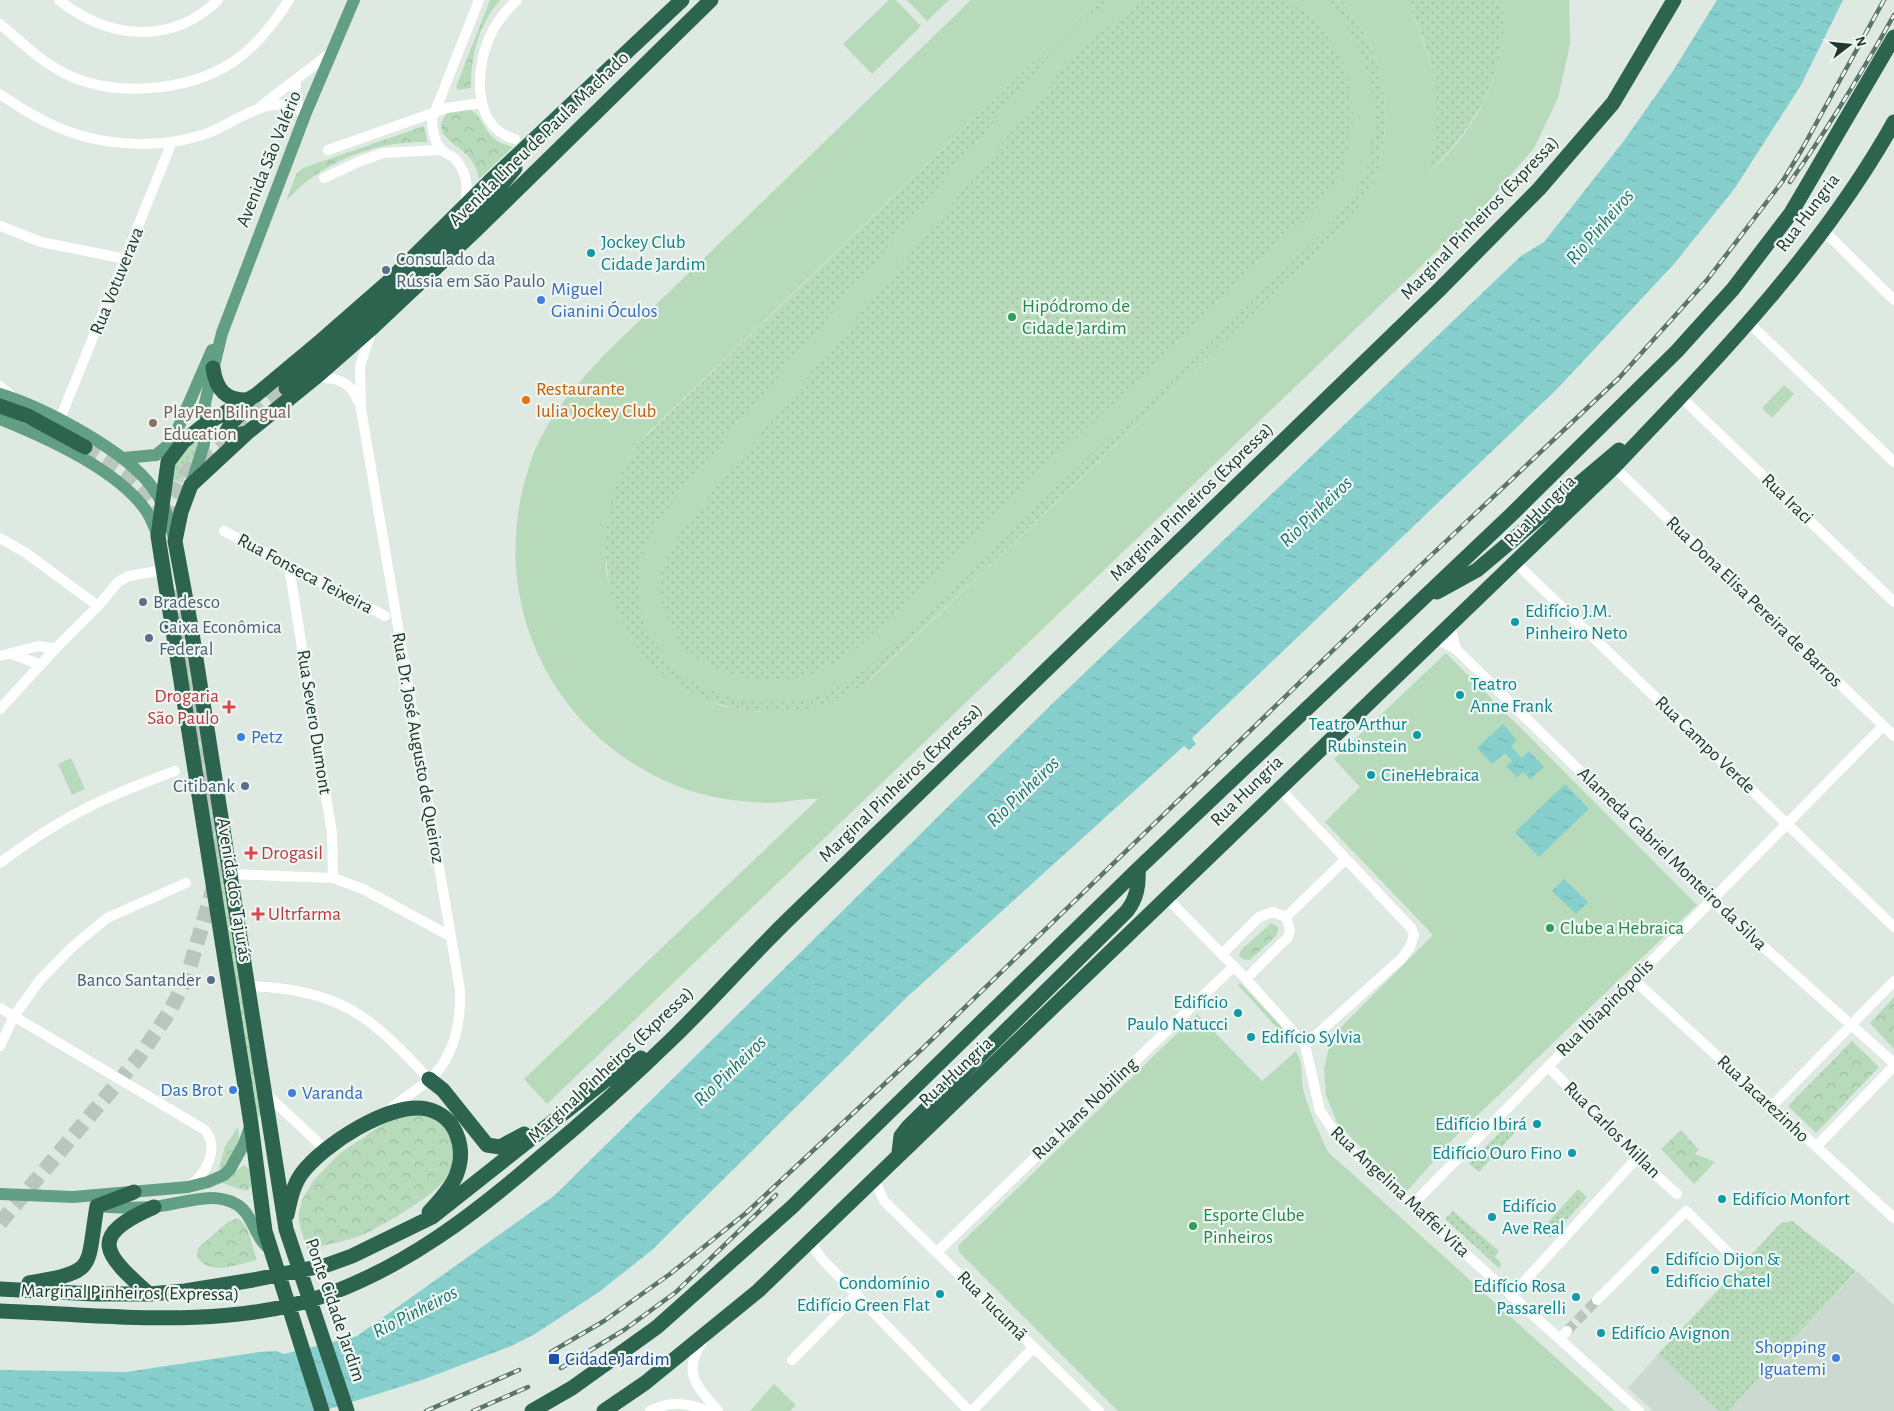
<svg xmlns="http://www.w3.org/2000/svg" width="1894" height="1411" viewBox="0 0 1894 1411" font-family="'Alegreya Sans',sans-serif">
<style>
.built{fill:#ccd9d1}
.grass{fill:url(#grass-dots)}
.forest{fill:url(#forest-crowns)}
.pitch{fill:#b7dbba}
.water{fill:url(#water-ripples)}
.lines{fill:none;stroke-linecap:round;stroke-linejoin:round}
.minor-tunnel{stroke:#b8c6be;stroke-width:10;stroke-dasharray:10 5;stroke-linecap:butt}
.highway-tunnel{stroke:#b8c6be;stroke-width:15;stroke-dasharray:15 8;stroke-linecap:butt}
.minor{stroke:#fff;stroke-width:10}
.major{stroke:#639f85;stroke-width:12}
.highway{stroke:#2c644f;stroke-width:15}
.rail-casing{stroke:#5a7569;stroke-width:4.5}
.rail{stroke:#eef6f1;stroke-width:2.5;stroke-dasharray:8;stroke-linecap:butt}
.culture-dot{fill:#0f9aa8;stroke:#eef6f1;stroke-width:2}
.service-dot{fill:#5c6f8a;stroke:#eef6f1;stroke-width:2}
.shop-dot{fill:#3f7fe0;stroke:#eef6f1;stroke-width:2}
.leisure-dot{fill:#2e9e5b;stroke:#eef6f1;stroke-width:2}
.food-dot{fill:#e8710a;stroke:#eef6f1;stroke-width:2}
.education-dot{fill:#8d6e63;stroke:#eef6f1;stroke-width:2}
.health-dot{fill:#e0444e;stroke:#eef6f1;stroke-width:2}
.transit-dot{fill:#1a4fb4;stroke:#eef6f1;stroke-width:2}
.labels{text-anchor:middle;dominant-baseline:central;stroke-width:4.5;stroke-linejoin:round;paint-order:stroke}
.street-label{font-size:19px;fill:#20392e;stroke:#eef6f1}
.culture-label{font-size:19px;fill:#0d838f;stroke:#eef6f1;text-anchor:start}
.service-label{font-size:19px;fill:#4e5e75;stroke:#eef6f1;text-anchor:start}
.shop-label{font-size:19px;fill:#366cbe;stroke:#eef6f1;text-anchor:start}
.leisure-label{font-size:19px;fill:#27864d;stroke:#eef6f1;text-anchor:start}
.food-label{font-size:19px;fill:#c56008;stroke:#eef6f1;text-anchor:start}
.education-label{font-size:19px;fill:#785e54;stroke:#eef6f1;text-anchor:start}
.health-label{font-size:19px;fill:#be3a42;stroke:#eef6f1;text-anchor:start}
.transit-label{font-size:19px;fill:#164399;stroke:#eef6f1;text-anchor:start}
.water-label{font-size:20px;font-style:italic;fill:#1b7372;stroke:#eef6f1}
</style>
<defs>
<pattern id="grass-dots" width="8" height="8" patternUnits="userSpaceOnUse" patternTransform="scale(1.25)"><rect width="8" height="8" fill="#b7dbba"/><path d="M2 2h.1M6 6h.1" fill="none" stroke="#9dbda0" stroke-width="1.8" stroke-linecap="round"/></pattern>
<pattern id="forest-crowns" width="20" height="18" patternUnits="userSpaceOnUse" patternTransform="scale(1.25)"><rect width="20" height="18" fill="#b7dbba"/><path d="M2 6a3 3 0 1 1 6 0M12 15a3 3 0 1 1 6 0" fill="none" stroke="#9dbda0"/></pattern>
<pattern id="water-ripples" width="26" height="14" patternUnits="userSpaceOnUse" patternTransform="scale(1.25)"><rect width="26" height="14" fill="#86cfcd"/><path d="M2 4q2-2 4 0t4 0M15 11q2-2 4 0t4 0" fill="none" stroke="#73b2b0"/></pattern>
</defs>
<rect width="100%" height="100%" fill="#dee9e2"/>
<!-- built -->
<path class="built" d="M1857 1271 1894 1305V1411H1729Z
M1658 1354 1718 1411H1653L1628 1388Z"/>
<!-- grass -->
<path class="grass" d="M1097 0H1341C1375 40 1390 86 1384 138 1382 156 1378 176 1368 193 1353 218 1331 238 1311 259L867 682C856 689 845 697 834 702 766 727 680 706 635 646 614 617 606 581 606 546 606 526 607 504 614 486 621 468 633 453 644 438Z
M1406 0H1502C1512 68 1475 129 1427 174 1439 118 1441 85 1420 31 1416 21 1412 9 1406 0Z
M201 432 196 459 182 483 171 479 173 468 177 459Z
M184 628 261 1116 257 1117 179 629Z
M1240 983 1296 1042 1293 1045 1238 985Z
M1511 1121 1519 1128 1479 1172 1469 1164Z
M1578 1189 1587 1197 1550 1238 1541 1230Z
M1453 1211 1499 1251 1495 1257 1502 1264 1499 1268 1445 1219Z
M1792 1221 1856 1271 1729 1411H1718L1658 1354 1781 1223Z"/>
<!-- forest -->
<path class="forest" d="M490 0H500C478 26 471 55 471 88L458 90 456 87Z
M469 109C488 119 480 139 513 147L479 179C477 169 473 161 466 154 454 142 429 133 448 112Z
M424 126 427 142C375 141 322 161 286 201L297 173 303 168Z
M1271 923 1278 927 1277 935 1250 960 1242 959 1239 955 1241 950Z
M1894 997V1049L1870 1023Z
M1852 1041 1879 1067 1816 1133 1788 1106Z
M417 1112C435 1117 454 1126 455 1148 455 1153 456 1158 455 1163 451 1188 388 1222 367 1233 349 1241 326 1245 307 1249L299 1223V1212L302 1200 313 1181 339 1154 389 1120Z
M238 1127C242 1152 235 1156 218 1173L225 1146Z
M1681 1130 1699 1150 1695 1154 1715 1162 1694 1184 1661 1149Z
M244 1165 249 1169 251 1187 247 1191 221 1183Z
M237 1218C250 1224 252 1248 257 1260 237 1264 211 1277 197 1257L198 1248 228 1222Z"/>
<!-- pitch -->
<path class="pitch" d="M889 0H896L921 26 872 74 843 44Z
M907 0H949L927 21Z
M971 0H1097L647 434 630 457 615 484 606 528V570L615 607 632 641 642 654 655 667 688 691 722 706 760 712 797 711 836 701 869 681 1311 259C1331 238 1353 218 1368 192 1378 176 1382 156 1384 138 1390 86 1375 39 1341 0H1406L1410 6C1425 46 1443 87 1436 132 1434 145 1430 159 1428 173 1477 131 1511 65 1502 0H1569L1570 45 1558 98 1534 148 1487 203 547 1104 524 1079 818 799C803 798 786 803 770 803 744 802 716 799 691 791 555 745 484 603 529 467 543 422 573 388 604 355Z
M1109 0H1147C1116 17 1092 40 1067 65L685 525C676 539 667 551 662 568 659 580 660 594 663 606 677 665 741 689 797 678 819 674 836 662 855 650L1317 208C1373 141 1363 46 1287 0H1323L1346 25 1363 57 1373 93 1374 128 1368 166 1353 197 1330 226 867 668C848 681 830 694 807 700 799 702 789 702 781 702 701 708 627 651 640 566 643 545 657 526 668 508L1052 52 1086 18Z
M1784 385 1794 394 1772 418 1762 408Z
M1446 653 1697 905 1457 1135 1407 1191 1338 1125 1326 1095 1324 1069 1329 1047 1340 1028 1433 935 1325 822 1360 787 1334 759Z
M71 758 85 789 72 795 58 764Z
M1197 1014 1262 1081 1296 1051C1305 1067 1300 1076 1304 1093 1310 1114 1319 1132 1328 1152L1615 1411H1118L959 1252 958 1246Z
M774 1384 796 1405 790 1411H750Z"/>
<!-- water -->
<path class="water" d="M1717 0H1843L1801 85 1735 188 1674 264 1557 389 1192 738 1196 744 1189 750 1184 746 906 998 652 1250 599 1292 535 1334 511 1346 422 1380 323 1411H0V1370L126 1372 259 1352 276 1351 284 1354 357 1336 555 1195 1052 704 1521 256 1544 242 1623 142 1673 71Z
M1503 724 1517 740 1511 746 1521 758 1529 751 1544 767 1530 779 1523 772 1517 777 1506 766 1512 761 1505 753 1492 764 1477 748Z
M1565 784 1589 809 1539 857 1515 832Z
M1564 879 1588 902 1576 914 1552 891Z"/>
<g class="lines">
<!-- minor-tunnel -->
<path class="minor-tunnel" d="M1567 1331 1597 1300"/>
<!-- highway-tunnel -->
<path class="highway-tunnel" d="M85 447C111 462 157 490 164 522
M163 518 185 475 199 459 286 388
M0 1223 140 1056 170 1011 187 977 215 882 219 856 176 586"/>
<!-- minor -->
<path class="minor" d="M59 0C108 39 171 46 218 0
M0 24C20 41 40 61 64 73 113 98 187 92 233 62 256 47 274 23 289 0
M296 79 295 94 298 108
M0 94C47 127 86 144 145 144 166 144 188 140 208 133 237 122 277 87 305 115
M261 106 333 51
M515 139C470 127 475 63 493 30 499 18 508 9 517 0
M328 150 447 108 481 103
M324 178 358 162 383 153 441 150
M465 205C468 187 468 172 454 158 450 155 444 153 441 149 434 142 432 128 432 119L479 0
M0 226 41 242 126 259
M1822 229 1894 300
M1749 323 1894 462
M372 329 360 366 361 409 460 990C461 1023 455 1056 430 1079 416 1091 400 1100 387 1112
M316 377C336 378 350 380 358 401
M0 386 13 397
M1681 397 1894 602
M60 419 172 142
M1614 467 1894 736
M224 531 385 616
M0 538 26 553 98 606
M1516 563 1894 927
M289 567 332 833 333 878
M1450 626 1456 649
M1437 639 1456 649 1712 901 1894 1063
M12 654 41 665
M0 656 39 646 55 649
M0 709 55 649 98 606 118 582 129 576 163 570
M1279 788 1411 928 1414 935 1410 947 1401 959 1305 1045
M0 863C59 818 106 796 175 771
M230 874 333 878 363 889 450 936
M1167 898 1246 979 1305 1045 1320 1111 1340 1140 1639 1411
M1286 917 1346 859
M1222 954 1259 917 1273 912 1286 917 1290 930 1288 937 1246 979
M1633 979 1894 1218
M248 986C341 990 368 1014 429 1079
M0 1008 205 1130C220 1149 206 1173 191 1185
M0 1046 14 1016 40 980 71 948 107 918 186 883
M1548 1066 1637 1158 1677 1194
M265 1093 325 1149
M1772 1106 1894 981
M1816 1147 1894 1066
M874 1179 884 1201 1099 1411
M1412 1205 1883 726
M814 1238 815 1249 821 1258 969 1411
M937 1252 1234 966
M1511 1296 1637 1158
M1597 1300 1686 1211 1739 1263
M1559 1339 1567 1331
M703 1341C681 1373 697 1386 718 1411
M792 1360 857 1294
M650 1411C671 1400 687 1403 709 1411
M972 1411 1034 1347"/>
<!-- major -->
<path class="major" d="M0 394C43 407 125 450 152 487 164 503 170 520 174 539
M0 419C45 437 116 469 145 509 151 517 154 527 158 536
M123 458 156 455 172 442
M169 459 172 442 212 350
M191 485 204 444 205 403 222 333 305 115 354 0
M0 1194 73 1197 188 1187 208 1182 224 1175 230 1169 244 1144 251 1124
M99 1206C116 1208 135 1208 153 1207 180 1205 210 1190 236 1204 253 1213 254 1238 270 1249"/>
<!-- highway -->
<path class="highway" d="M213 368C216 390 226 401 249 400
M286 388C365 319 449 250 515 168
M0 406 28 416 85 447
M244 410 232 422 227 431 230 437 246 433
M1437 592 1477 570 1619 450
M429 1079 443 1090 487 1145 500 1147 524 1134
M899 1153 901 1136 908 1127 1127 911C1137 898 1139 885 1138 869
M287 1215C290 1201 293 1185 302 1173 323 1145 390 1101 427 1109 457 1116 467 1149 456 1176 450 1190 439 1201 429 1212
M29 1283C98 1271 86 1270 97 1206L134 1192
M0 1289 94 1294H149L185 1291 253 1280 327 1265 352 1256 432 1217 603 1082 641 1058
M149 1294C103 1253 87 1236 154 1207
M0 1311C105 1315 229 1331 329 1294 409 1264 473 1215 537 1160 584 1121 630 1080 674 1037 716 996 754 952 796 912 1010 704 1225 498 1439 290L1539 189 1613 103 1674 0
M322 1411 265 1231 251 1124 158 536 168 462 183 442 205 424 256 395 322 340 386 284 490 181 682 0
M347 1411 286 1229 191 627 175 541 181 512 191 485 247 433 316 377 373 327 477 229 711 0
M532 1411 572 1388 657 1327 792 1207 1138 869 1513 513 1677 351 1733 289 1791 213 1894 37
M604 1411 645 1383 758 1291 1614 467C1716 360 1822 251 1894 122"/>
<defs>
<path id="rail" d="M1790 182C1828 129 1862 72 1894 15
M551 1352 604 1321 670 1274 746 1213 922 1049 1422 564 1619 378 1707 280 1782 182 1801 151 1884 0
M561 1368 624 1330 676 1292 776 1195
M426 1411 519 1370
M473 1411 528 1387"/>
</defs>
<!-- rail casing -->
<use href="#rail" class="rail-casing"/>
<!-- rail -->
<use href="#rail" class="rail"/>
</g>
<!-- markers -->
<g class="culture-dot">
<circle cx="591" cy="253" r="5"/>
<circle cx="1515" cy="622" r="5"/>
<circle cx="1460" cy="695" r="5"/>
<circle cx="1417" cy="735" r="5"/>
<circle cx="1371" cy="775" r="5"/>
<circle cx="1238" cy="1013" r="5"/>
<circle cx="1251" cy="1037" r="5"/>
<circle cx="1537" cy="1124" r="5"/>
<circle cx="1572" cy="1153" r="5"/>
<circle cx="1722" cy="1199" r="5"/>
<circle cx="1492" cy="1217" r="5"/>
<circle cx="1655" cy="1270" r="5"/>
<circle cx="940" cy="1294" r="5"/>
<circle cx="1576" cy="1297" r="5"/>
<circle cx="1601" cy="1333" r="5"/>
</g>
<g class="service-dot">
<circle cx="386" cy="270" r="5"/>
<circle cx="143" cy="602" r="5"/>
<circle cx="149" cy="638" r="5"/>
<circle cx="245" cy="786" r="5"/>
<circle cx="211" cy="980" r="5"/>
</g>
<g class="shop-dot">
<circle cx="541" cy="300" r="5"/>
<circle cx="241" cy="737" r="5"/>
<circle cx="233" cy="1090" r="5"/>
<circle cx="292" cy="1093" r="5"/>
<circle cx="1836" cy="1358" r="5"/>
</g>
<g class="leisure-dot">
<circle cx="1012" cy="317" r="5"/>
<circle cx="1550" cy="928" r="5"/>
<circle cx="1193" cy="1226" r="5"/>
</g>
<circle class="food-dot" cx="526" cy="400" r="5"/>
<circle class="education-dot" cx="153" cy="423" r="5"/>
<g class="health-dot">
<path d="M226.5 699.5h5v5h5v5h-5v5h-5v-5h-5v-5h5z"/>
<path d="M248.5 845.5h5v5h5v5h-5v5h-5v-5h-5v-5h5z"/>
<path d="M255.5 906.5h5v5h5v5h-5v5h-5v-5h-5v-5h5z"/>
</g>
<rect class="transit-dot" x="548" y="1353" width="12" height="12" rx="2.5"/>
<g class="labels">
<!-- street labels -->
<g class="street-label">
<text transform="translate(539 139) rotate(-44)">Avenida Lineu de Paula Machado</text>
<text transform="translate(269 159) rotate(-68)">Avenida São Valério</text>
<text transform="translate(1808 213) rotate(-53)">Rua Hungria</text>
<text transform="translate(1480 218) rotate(-46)">Marginal Pinheiros (Expressa)</text>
<text transform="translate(117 281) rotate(-68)">Rua Votuverava</text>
<text transform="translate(1787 499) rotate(44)">Rua Iraci</text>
<text transform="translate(1192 502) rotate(-44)">Marginal Pinheiros (Expressa)</text>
<text transform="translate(1540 511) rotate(-45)">Rua Hungria</text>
<text transform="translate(305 574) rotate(28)">Rua Fonseca Teixeira</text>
<text transform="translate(1754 602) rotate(44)">Rua Dona Elisa Pereira de Barros</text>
<text transform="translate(314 722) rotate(81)">Rua Severo Dumont</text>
<text transform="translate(1705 745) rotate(44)">Rua Campo Verde</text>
<text transform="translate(418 748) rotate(80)">Rua Dr. José Augusto de Queiroz</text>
<text transform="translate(901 783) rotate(-44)">Marginal Pinheiros (Expressa)</text>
<text transform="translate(1247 791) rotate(-44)">Rua Hungria</text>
<text transform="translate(1672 859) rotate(44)">Alameda Gabriel Monteiro da Silva</text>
<text transform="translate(234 890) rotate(81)">Avenida dos Tajurás</text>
<text transform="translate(1605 1008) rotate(-45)">Rua Ibiapinópolis</text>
<text transform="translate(611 1065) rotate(-43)">Marginal Pinheiros (Expressa)</text>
<text transform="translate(956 1072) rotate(-43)">Rua Hungria</text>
<text transform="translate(1763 1099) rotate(43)">Rua Jacarezinho</text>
<text transform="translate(1085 1109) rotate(-44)">Rua Hans Nobiling</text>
<text transform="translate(1612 1130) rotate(45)">Rua Carlos Millan</text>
<text transform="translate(1400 1192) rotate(43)">Rua Angelina Maffei Vita</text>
<text transform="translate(130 1293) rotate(1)">Marginal Pinheiros (Expressa)</text>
<text transform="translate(992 1306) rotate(45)">Rua Tucumã</text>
<text transform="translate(335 1310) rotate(71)">Ponte Cidade Jardim</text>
</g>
<!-- culture labels -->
<g class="culture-label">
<text x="601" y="242">Jockey Club<tspan x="601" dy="22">Cidade Jardim</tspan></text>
<text x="1525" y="611">Edifício J.M.<tspan x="1525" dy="22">Pinheiro Neto</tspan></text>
<text x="1470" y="684">Teatro<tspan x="1470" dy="22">Anne Frank</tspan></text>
<text x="1407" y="724" text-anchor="end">Teatro Arthur<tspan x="1407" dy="22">Rubinstein</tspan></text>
<text x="1381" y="775">CineHebraica</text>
<text x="1228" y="1002" text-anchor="end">Edifício<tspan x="1228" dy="22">Paulo Natucci</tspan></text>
<text x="1261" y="1037">Edifício Sylvia</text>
<text x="1527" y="1124" text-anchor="end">Edifício Ibirá</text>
<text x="1562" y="1153" text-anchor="end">Edifício Ouro Fino</text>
<text x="1732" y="1199">Edifício Monfort</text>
<text x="1502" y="1206">Edifício<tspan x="1502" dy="22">Ave Real</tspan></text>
<text x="1665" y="1259">Edifício Dijon &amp;<tspan x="1665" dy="22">Edifício Chatel</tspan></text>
<text x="930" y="1283" text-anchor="end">Condomínio<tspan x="930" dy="22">Edifício Green Flat</tspan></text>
<text x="1566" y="1286" text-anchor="end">Edifício Rosa<tspan x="1566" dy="22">Passarelli</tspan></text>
<text x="1611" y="1333">Edifício Avignon</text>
</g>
<!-- service labels -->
<g class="service-label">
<text x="396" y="259">Consulado da<tspan x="396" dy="22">Rússia em São Paulo</tspan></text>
<text x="153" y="602">Bradesco</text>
<text x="159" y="627">Caixa Econômica<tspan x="159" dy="22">Federal</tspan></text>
<text x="235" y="786" text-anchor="end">Citibank</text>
<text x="201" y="980" text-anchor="end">Banco Santander</text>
</g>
<!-- shop labels -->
<g class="shop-label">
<text x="551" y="289">Miguel<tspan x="551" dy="22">Gianini Óculos</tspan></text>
<text x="251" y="737">Petz</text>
<text x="223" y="1090" text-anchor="end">Das Brot</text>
<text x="302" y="1093">Varanda</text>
<text x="1826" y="1347" text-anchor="end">Shopping<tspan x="1826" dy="22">Iguatemi</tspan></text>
</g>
<!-- leisure labels -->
<g class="leisure-label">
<text x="1022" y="306">Hipódromo de<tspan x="1022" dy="22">Cidade Jardim</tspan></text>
<text x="1560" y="928">Clube a Hebraica</text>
<text x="1203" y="1215">Esporte Clube<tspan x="1203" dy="22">Pinheiros</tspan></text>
</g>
<!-- food labels -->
<g class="food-label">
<text x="536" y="389">Restaurante<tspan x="536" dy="22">Iulia Jockey Club</tspan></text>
</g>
<!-- education labels -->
<g class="education-label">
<text x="163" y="412">PlayPen Bilingual<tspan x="163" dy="22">Education</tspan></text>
</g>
<!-- health labels -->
<g class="health-label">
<text x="219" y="696" text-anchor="end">Drogaria<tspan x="219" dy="22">São Paulo</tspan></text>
<text x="261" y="853">Drogasil</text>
<text x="268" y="914">Ultrfarma</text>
</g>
<!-- transit labels -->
<g class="transit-label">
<text x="565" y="1359">Cidade Jardim</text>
</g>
<!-- water labels -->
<g class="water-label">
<text transform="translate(1600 227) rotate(-49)">Rio Pinheiros</text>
<text transform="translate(1316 512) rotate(-44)">Rio Pinheiros</text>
<text transform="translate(1023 792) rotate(-44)">Rio Pinheiros</text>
<text transform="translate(730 1071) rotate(-44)">Rio Pinheiros</text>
<text transform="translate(415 1312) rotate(-27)">Rio Pinheiros</text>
</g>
</g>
<!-- north arrow -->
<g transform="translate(1849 45) rotate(74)" stroke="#eef6f1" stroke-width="4" paint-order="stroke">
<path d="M0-4L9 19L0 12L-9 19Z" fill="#20392e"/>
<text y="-8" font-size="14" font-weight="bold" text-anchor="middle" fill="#20392e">N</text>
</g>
</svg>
